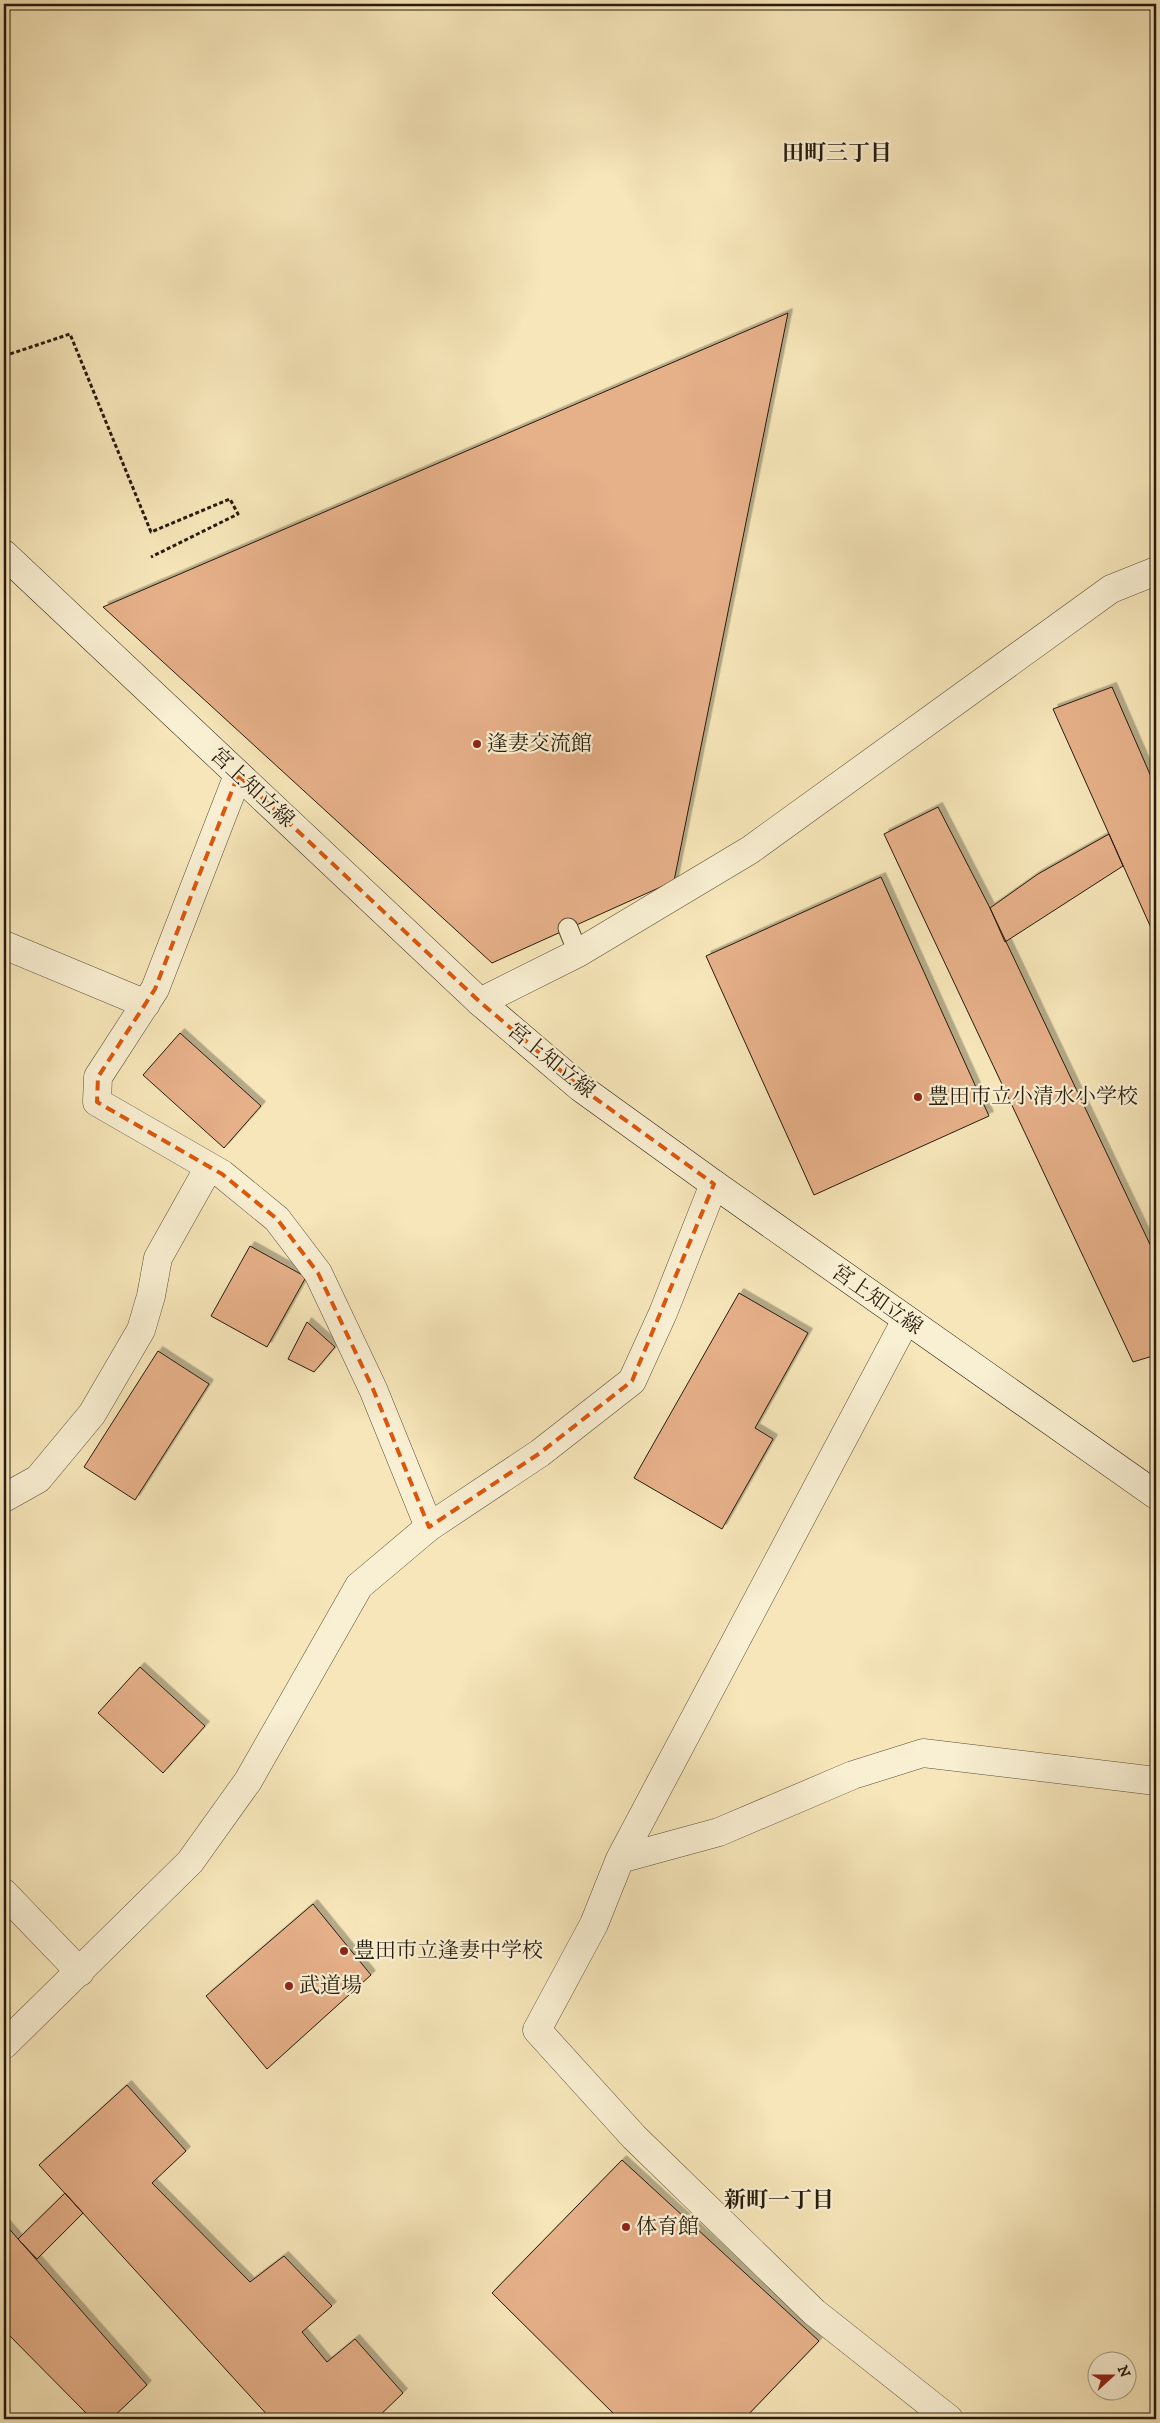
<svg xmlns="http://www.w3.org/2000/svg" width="1160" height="2423" viewBox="0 0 1160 2423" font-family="'IM FELL DW Pica','Noto Serif JP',serif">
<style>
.building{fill:#e6b089;stroke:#271b0d;filter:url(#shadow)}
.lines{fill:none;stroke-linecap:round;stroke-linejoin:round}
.service-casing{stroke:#5b4e38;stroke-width:21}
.minor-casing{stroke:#5b4e38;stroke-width:29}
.secondary-casing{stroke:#271b0d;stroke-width:29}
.path{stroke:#271b0d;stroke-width:3;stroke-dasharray:4 2.5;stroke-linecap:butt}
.service{stroke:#f9efd2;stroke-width:19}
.minor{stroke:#f9efd2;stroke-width:28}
.secondary{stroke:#f9efd2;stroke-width:28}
.marked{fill:none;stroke:#de560c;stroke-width:4;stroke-dasharray:10 6;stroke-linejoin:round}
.poi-dot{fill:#8f2418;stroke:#f9efd2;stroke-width:2}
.labels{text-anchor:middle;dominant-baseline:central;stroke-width:4.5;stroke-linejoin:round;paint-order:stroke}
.poi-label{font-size:21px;fill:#271b0d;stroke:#f9efd2;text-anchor:start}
.street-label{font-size:21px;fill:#271b0d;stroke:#f9efd2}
.neighbourhood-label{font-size:22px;font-weight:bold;fill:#271b0d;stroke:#f9efd2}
</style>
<defs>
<filter id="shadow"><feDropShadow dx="4.5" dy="-4.5" stdDeviation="0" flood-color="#0004"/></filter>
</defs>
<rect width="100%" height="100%" fill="#f6e6b9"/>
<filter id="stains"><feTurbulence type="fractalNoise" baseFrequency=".004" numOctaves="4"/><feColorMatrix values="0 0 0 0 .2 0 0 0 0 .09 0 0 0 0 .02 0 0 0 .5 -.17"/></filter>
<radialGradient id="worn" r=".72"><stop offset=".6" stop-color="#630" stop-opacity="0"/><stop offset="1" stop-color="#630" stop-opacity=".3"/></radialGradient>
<!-- building -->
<path class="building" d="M788 313 674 881 492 963 103 607Z
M1112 687 1156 788V939L1053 709Z
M938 807 990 908 1156 1257V1355L1133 1362 884 834Z
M1109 834 1123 866 1005 942 990 908 1038 874Z
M881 877 989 1116 814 1195 706 956Z
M180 1033 261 1106 224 1148 143 1075Z
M250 1246 306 1277 267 1347 211 1316Z
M739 1293 808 1333 755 1428 773 1439 722 1529 634 1478Z
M307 1322 335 1347 314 1372 288 1359Z
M158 1351 209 1384 135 1500 84 1467Z
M140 1667 205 1726 163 1773 98 1713Z
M313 1904 371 1975 267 2069 206 1996Z
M127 2085 186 2151 152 2183 250 2282 284 2256 332 2306 302 2332 327 2362 355 2339 403 2393 376 2419H271L39 2165Z
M622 2160 819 2341 744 2419H619L492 2293Z
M65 2193 83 2213 37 2259 18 2239Z
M4 2223 147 2385 111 2419H92L4 2330Z"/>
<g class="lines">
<defs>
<path id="service" d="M568 928 578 953"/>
<path id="minor" d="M238 775 155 989 98 1077 97 1102 222 1174 277 1219 318 1273 373 1389 429 1527
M4 945 146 1004
M480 1002 578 953 750 850 1111 589 1156 571
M906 1320 620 1859 594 1924 537 2030 634 2137 814 2312 949 2419
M4 1498 38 1479 92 1414 141 1330 151 1296 158 1258 209 1167
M620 1859 719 1832 853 1775 923 1753 1156 1781
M4 1893 80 1972
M4 2045 190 1862 248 1781 359 1586 429 1527 540 1453 632 1381 663 1313 714 1184"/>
<path id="secondary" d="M4 554 480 1002 581 1088 714 1184 1156 1495"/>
</defs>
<!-- service casing -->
<use href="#service" class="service-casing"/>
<!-- minor casing -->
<use href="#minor" class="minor-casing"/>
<!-- secondary casing -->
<use href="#secondary" class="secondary-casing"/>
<!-- path -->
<path class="path" d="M4 356 70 334 151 532 230 499 238 514 151 557"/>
<!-- service -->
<use href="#service" class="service"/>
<!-- minor -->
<use href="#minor" class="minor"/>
<!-- secondary -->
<use href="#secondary" class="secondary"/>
</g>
<!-- marked area -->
<path class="marked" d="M238 775 480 1002 581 1088 714 1184 632 1381 540 1453 429 1527 373 1389 318 1273 277 1219 222 1174 97 1102 98 1077 155 989Z"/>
<!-- markers -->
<g class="poi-dot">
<circle cx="477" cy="744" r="5"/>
<circle cx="918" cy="1097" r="5"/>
<circle cx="344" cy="1951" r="5"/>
<circle cx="289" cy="1986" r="5"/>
<circle cx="626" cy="2227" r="5"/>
</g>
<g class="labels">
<!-- poi labels -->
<g class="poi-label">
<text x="487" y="744">逢妻交流館</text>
<text x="928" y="1097">豊田市立小清水小学校</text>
<text x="354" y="1951">豊田市立逢妻中学校</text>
<text x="299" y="1986">武道場</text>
<text x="636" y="2227">体育館</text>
</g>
<!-- street labels -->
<g class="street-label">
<text transform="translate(252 788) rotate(43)">宮上知立線</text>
<text transform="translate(551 1061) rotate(39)">宮上知立線</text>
<text transform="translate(877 1300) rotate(35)">宮上知立線</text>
</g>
<!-- neighbourhood labels -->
<g class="neighbourhood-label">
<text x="837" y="153">田町三丁目</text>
<text x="779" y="2200">新町一丁目</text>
</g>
</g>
<!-- margin -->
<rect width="1160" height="2423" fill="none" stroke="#f6e6b9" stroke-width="20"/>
<rect x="5" y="5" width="1150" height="2413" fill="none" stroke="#271b0d" stroke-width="2.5"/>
<rect x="10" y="10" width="1140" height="2403" fill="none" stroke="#271b0d"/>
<!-- north arrow -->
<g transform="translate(1112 2376) rotate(69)"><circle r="24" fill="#f9efd2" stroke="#a59a83"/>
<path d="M0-4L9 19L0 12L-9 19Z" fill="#8f2418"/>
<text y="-8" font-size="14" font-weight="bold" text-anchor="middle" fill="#271b0d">N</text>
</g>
<rect width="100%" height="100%" filter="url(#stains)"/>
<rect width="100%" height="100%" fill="url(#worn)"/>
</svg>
